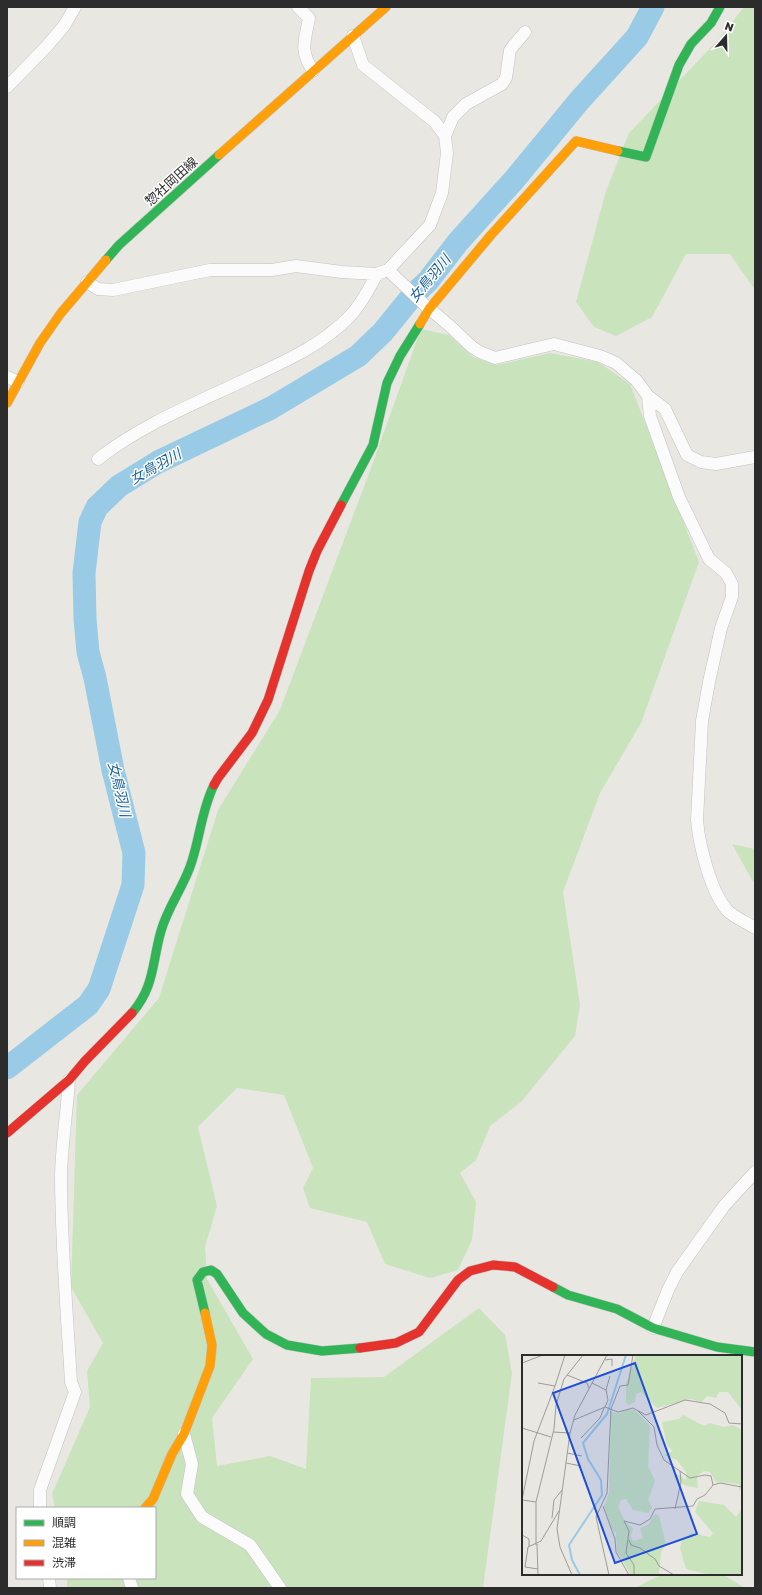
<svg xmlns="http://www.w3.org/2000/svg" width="762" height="1595" viewBox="0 0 762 1595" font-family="'Golos Text','Noto Sans JP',sans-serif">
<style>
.green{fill:#c9e3bd}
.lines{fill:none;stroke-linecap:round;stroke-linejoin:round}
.river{stroke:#9acbe6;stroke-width:23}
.street-casing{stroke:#c3c2c2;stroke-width:13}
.fast-casing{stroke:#c3c2c2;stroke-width:10}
.slow-casing{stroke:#c3c2c2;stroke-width:10}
.jam-casing{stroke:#c3c2c2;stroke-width:10}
.street{stroke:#fcfbfb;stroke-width:12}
.fast{stroke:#30b455;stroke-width:9}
.slow{stroke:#ff9f0a;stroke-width:9}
.jam{stroke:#e5322d;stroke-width:9}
.labels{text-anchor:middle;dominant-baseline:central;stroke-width:3;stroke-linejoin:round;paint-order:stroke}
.street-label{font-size:13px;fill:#2c2c2c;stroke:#fff}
.water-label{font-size:14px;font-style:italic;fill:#155d96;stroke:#fff}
.inset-river{fill:none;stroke:#9acbe6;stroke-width:2}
.inset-road{fill:none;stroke:#9d9c99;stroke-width:1}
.view{fill:#1d4ed8;fill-opacity:0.15;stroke:#1d4ed8;stroke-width:2}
.inset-edge{fill:none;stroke:#2c2c2c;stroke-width:2}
</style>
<rect width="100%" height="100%" fill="#e9e7e2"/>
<!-- green -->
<path class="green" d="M744 7H755V290L730 254H686L652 317 616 336 594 327 576 302 606 191 629 133 719 39Z
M421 329 449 335 473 357 497 365 550 353 598 362 630 384 699 562 641 723 600 793 563 892 580 1005 575 1036 521 1102 490 1126 476 1160 460 1173 476 1202 472 1240 458 1270 430 1278 385 1264 367 1222 310 1208 303 1188 313 1168 284 1095 237 1088 198 1127 217 1206 205 1247 207 1279 253 1359 212 1418 217 1466 270 1456 306 1469 311 1378 384 1377 479 1308 505 1335 512 1373 483 1588H67V1578H155V1508H55L52 1494 90 1407 87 1371 103 1343 71 1287 77 1095 159 998 218 810 280 710 371 468Z
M732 844 755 849V883L752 880Z
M662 1574H710L725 1576 745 1588H635Z"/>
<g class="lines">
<!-- river -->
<path class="river" d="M7 1068 88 1005 99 989 133 885 134 853 113 770 95 678 88 652 85 619 84 573 90 522 97 507 119 486 158 462 271 408 358 356 383 332 413 295 428 281 458 242 514 180 579 101 637 37 653 7"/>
<defs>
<path id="street" d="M298 7 309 18C305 42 299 49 313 71
M353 36 363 65 435 122 445 136 447 153 442 193 430 225 388 270
M7 87 46 47 64 26 75 7
M445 136 453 117 466 104 502 84 506 78 510 50 525 32
M87 282 98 289 113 290 210 270H272L296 266 342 272 377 274 388 270 425 305 451 327 472 347 480 352 495 358 554 344 600 356 616 363 636 380 648 396 665 409 687 455 701 462 716 464 755 457
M7 377 18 382
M648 396 650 416 679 497 709 559 726 573 732 584V597L721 628 709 682 702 721 697 820C699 844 711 895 729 912 736 918 747 923 755 928
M98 459C144 423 199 402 251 377 288 360 322 345 351 315 362 303 370 287 377 274
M653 1328 668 1290 677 1272 724 1206 755 1172
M184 1434 192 1464 187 1494 202 1517 250 1545 280 1588
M40 1508V1490L75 1392 71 1382C67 1313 61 1243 61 1174 62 1142 67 1111 69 1080
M49 1578 50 1588
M129 1578 132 1588"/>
<path id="fast" d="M618 151 646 157 679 65 691 44 711 23 720 7
M106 260 119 245 219 155
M341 505 373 445 387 383 400 356 420 324
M132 1013C155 986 152 962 161 931 168 906 185 885 192 861 200 836 202 809 214 785
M553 1287 568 1295 617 1309 653 1328 717 1347 755 1352
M205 1313 197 1280 203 1272 211 1270 217 1274 243 1313 266 1334 287 1345 322 1351 360 1348"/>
<path id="slow" d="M219 155 386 7
M420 324 429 309 491 235 576 141 618 151
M7 403 40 343 61 313 106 260
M145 1508 153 1499 172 1454 184 1434 210 1366 212 1345 205 1313"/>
<path id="jam" d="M214 785 218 778 252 733 268 700 309 571 317 551 341 505
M7 1133 69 1080 85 1061 132 1013
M360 1348 396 1343 419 1332 458 1280 470 1271 493 1265 515 1267 553 1287"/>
</defs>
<!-- street casing -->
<use href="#street" class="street-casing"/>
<!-- fast casing -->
<use href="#fast" class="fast-casing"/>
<!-- slow casing -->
<use href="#slow" class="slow-casing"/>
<!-- jam casing -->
<use href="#jam" class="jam-casing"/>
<!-- street -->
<use href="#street" class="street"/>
<!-- fast -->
<use href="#fast" class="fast"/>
<!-- slow -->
<use href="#slow" class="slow"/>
<!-- jam -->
<use href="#jam" class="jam"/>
</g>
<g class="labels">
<!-- street labels -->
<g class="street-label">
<text transform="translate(171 181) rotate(-42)">惣社岡田線</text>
</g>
<!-- water labels -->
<g class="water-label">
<text transform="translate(429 278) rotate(-50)">女鳥羽川</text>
<text transform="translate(155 466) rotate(-29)">女鳥羽川</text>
<text transform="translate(120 789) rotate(77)">女鳥羽川</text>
</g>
</g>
<!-- overview -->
<g transform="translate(522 1355)">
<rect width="220" height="220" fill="#e9e7e2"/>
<path d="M114 0H220V55L206 37H197L194 43 185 41 179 47 169 44 135 53 119 37 114 39 113 47 107 50 104 48V28ZM104 54 113 55 128 71 126 111 133 126 126 145 130 152 127 158 111 155 104 144 99 145 96 151 103 167 111 173 109 181 111 186 121 183 118 173 126 170 133 159 137 161 144 189 139 197 137 220H109L95 196 94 178 89 173 82 152 87 138 89 57 98 58ZM161 60 182 71 188 68 202 72 211 70 220 75V133L217 136V129L194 127 188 117 182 116 175 121 176 133 164 131 154 124 152 120 155 119 164 125V117L155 105 142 100 151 96 145 90 140 67 157 64ZM177 146 202 150 214 162 220 154V220H189L164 214 158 193 160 184 170 178 188 182 191 178 173 157Z" fill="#c9e3bd"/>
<path class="inset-river" d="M58 220 50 205 47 190 80 140 79 125 66 104 61 88 85 59 104 0"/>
<path class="inset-road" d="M83 5 90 4V11M0 8 21 0M45 20 65 28 67 33M16 28 33 31 43 0M70 28 84 35 86 45 83 52M84 35 88 21M116 56 132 72 135 90 142 105 168 123 183 120 189 121 191 130M52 65 83 52 96 57 111 53 124 60 163 45 188 49 203 58 207 68 220 69M0 73 29 82M31 77 48 78M59 83 78 63 82 53M45 98 60 101M44 108 59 111M0 145 12 86 33 31M0 145 14 147M81 151 93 184 94 197 107 220M153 154 159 127 158 116M30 163 32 145 40 135M0 180 7 184V192M107 185 109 190 118 193 133 204 137 211 152 220M15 189 16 220M14 190V147L32 74 34 50 42 24 61 0M16 214 3 212 6 192 19 186 37 156M50 220 38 192 35 174 48 78 53 60 85 0M87 220 74 162 85 138 89 54 98 31 106 30 111 0M112 220V210L104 198 107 176 102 166 118 170 128 164 133 154 171 151 175 144 183 140 191 130 198 128 220 132"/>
<path class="view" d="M113 8 175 179 93 208 31 38Z"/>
<rect width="220" height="220" class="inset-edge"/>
</g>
<!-- border -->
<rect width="762" height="1595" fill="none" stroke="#2c2c2c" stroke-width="16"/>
<!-- legend -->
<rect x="16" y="1507" width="140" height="72" fill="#ffffff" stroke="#ababab"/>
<rect x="24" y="1520" width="20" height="6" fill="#30b455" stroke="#ababab"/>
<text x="52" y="1527" font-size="12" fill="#2c2c2c">順調</text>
<rect x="24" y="1540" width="20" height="6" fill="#ff9f0a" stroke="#ababab"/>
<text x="52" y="1547" font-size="12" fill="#2c2c2c">混雑</text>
<rect x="24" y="1560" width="20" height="6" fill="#e5322d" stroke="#ababab"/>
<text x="52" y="1567" font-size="12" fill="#2c2c2c">渋滞</text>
<!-- north arrow -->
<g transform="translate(726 36) rotate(20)" stroke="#ffffff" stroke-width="3" paint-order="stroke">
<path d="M0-3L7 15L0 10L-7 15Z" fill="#2c2c2c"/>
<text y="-6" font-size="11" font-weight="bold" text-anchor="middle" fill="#2c2c2c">N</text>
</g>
</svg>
